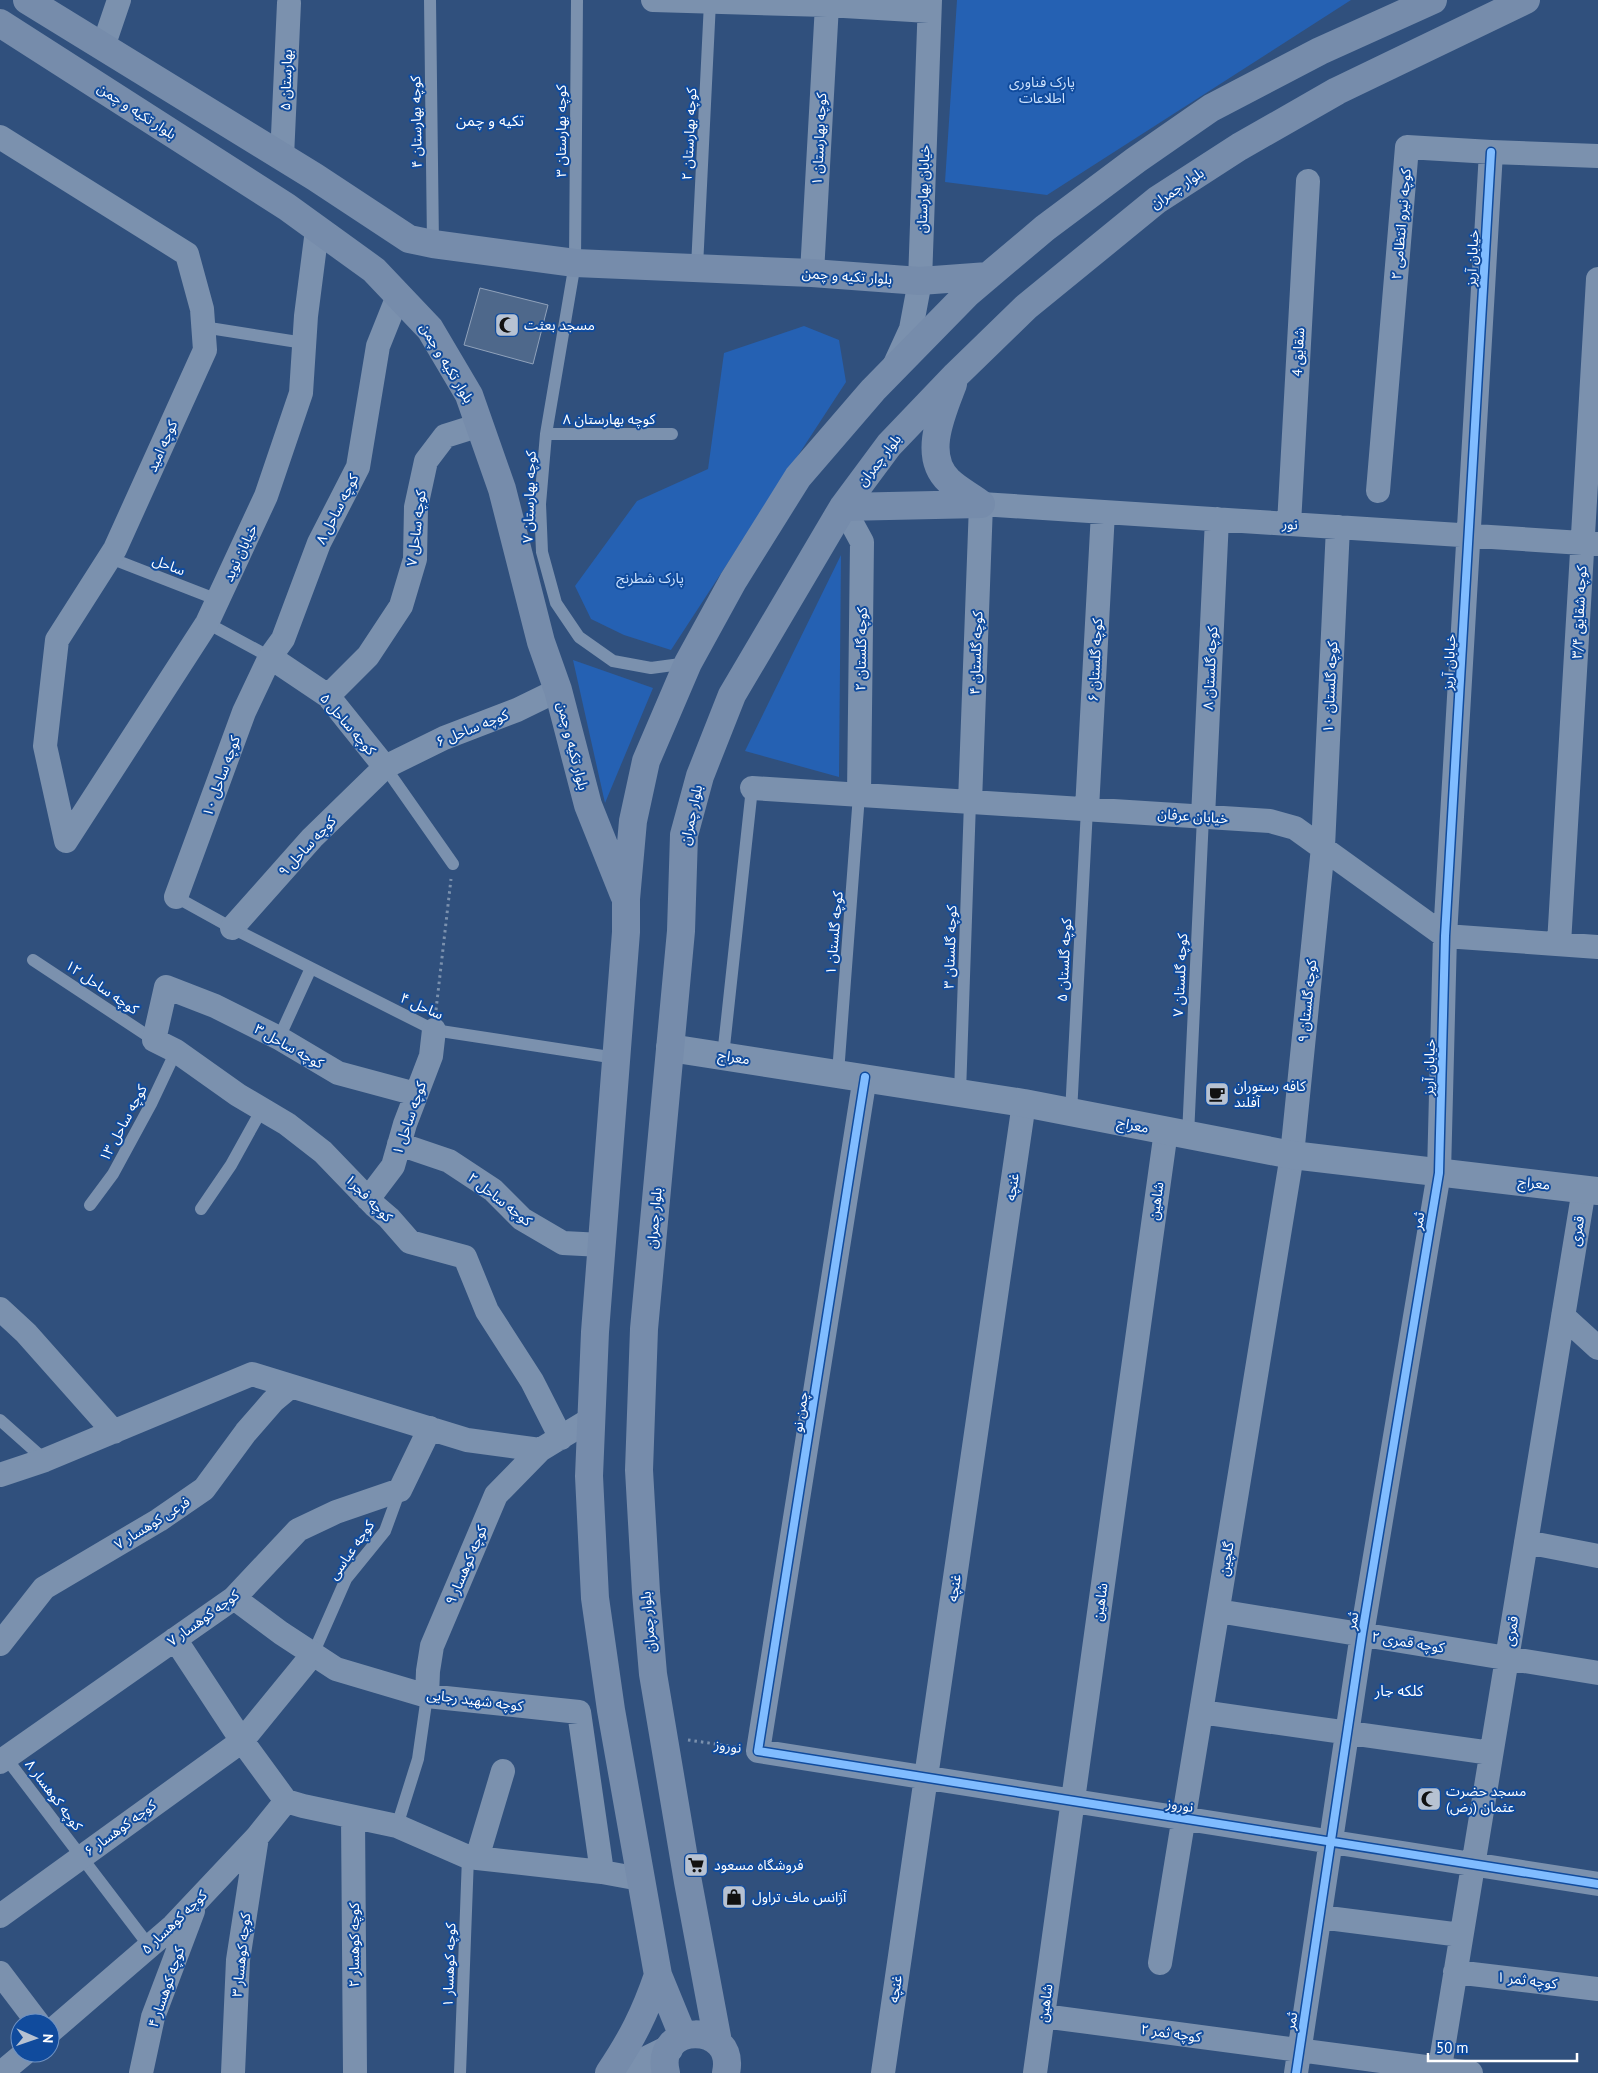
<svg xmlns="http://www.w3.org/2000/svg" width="1598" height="2073" viewBox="0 0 1598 2073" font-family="'PT Sans','Noto Sans Arabic',sans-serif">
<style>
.green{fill:#2561b3}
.building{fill:#4e688b;stroke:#90a2bb}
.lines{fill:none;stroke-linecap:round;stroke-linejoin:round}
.path{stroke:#7b91ae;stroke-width:3;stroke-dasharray:2.5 4;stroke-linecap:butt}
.service{stroke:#7b91ae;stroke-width:12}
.minor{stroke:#7b91ae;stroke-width:24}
.tertiary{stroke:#7b91ae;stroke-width:28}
.secondary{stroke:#768cab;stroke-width:28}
.cycleway-casing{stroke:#104b9d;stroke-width:11}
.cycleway{stroke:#80bcff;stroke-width:8}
.labels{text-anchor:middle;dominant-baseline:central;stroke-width:4;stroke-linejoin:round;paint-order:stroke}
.street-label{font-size:14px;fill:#fff;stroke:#104b9d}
.park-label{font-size:14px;fill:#cee3fe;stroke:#104b9d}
.poi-label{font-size:14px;fill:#fff;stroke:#104b9d;text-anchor:start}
.neighbourhood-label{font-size:15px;fill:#fff;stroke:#104b9d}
</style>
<rect width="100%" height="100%" fill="#30507d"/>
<!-- green -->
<path class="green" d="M957 0H1351L1047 195 945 182Z
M804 326 839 340 846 382 671 650 624 635 591 619 575 586 637 501 708 469 724 353Z
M841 555 839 777 745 751Z
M573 660 653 688 605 803Z"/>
<!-- building -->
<path class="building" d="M480 288 548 305 533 364 464 345Z"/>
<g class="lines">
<!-- path -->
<path class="path" d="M436 1010 451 879
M688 1740 737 1747"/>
<!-- service -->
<path class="service" d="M430 0 433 244
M577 0 575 263 546 434 540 504 542 552 556 603 579 637 613 661 651 668 688 663
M697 267 710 2
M203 327 304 343
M546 434H672
M110 558 218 600
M207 623 270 657
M385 767 453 864
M176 897 232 928 434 1030 616 1058
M33 960 154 1040
M279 1038 311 968
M723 1056 752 788
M838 1073 859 795
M960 1093 970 802
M1071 1113 1087 809
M1188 1135 1203 817
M90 1205 113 1174 151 1104 176 1051
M201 1209 231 1165 262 1109
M0 1420 45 1460
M313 1654 346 1579 385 1531 400 1490
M6 1758 150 1947
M397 1826 418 1759 427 1696
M460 2073 468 1857"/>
<!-- minor -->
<path class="minor" d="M653 0 827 5 929 11
M103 47 119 0
M0 137 187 254 202 309 205 350 115 549 57 640 45 746 66 841
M282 157 289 3
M812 273 827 5
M895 364 911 329 920 281 930 0
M1378 491 1407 147 1491 152 1598 156
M843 507 862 542 859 795
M1289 524 1308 181
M270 657 328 696 385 767
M328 696 368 656 401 606 415 559 416 507 426 461 445 436 480 425
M752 788 1270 821 1295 828 1445 936 1598 947
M970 802 981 504 1598 544
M1087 809 1103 512
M1203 817 1217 519
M66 841 207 623 266 496 301 393 306 316 317 230
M176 897 244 712 270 657 283 639 319 543 358 467 378 346 398 296
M232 928 312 838 385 767 444 738 517 710 558 690
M1559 944 1598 279
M865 1077 758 1751 1598 1884
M416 1094 338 1073 279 1038 215 1006 166 987 154 1040 176 1051 238 1095 287 1124 323 1152 375 1206 389 1218 410 1242 465 1257 487 1311 532 1381 561 1438
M399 1144 449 1161 493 1190 522 1219 563 1243 602 1245
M368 1199 393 1166 405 1124 431 1056 434 1030
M0 1309 26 1333 114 1432
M1563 1316 1598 1348
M0 1475 45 1460 252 1374 467 1440 540 1450
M1526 1542 1598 1556
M234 1598 281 1633 336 1669 427 1696 579 1712 602 1872
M1218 1611 1598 1673
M175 1639 242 1741 286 1801 303 1806 397 1826 468 1857 602 1872 640 1879
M0 1644 44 1588 159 1520 204 1489 246 1432 273 1401 291 1386
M427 1696 428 1671 432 1646 496 1495 540 1450 591 1419
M1201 1712 1491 1753
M0 1762 234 1598 298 1530 336 1512 400 1490 430 1428
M353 1817 355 2073
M477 1858 503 1771
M0 1916 242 1741 313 1654
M1320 1917 1461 1935
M1160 1963 1292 1155 1323 847 1338 527
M1455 1972 1598 1989
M0 1973 38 2023
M1043 2016 1471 2073
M50 2032 173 1926 257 1837 286 1801
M1 2073 25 2053
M141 2073 153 2017 193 1911
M233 2073 238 1960 257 1837
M883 2073 1024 1103
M1035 2073 1166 1131
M1296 2073 1362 1634 1439 1173 1445 936 1491 152
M1439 2073 1584 1189"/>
<!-- tertiary -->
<path class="tertiary" d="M670 1048 1024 1103 1292 1155 1598 1191
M620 2073 669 2049"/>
<!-- secondary -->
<path class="secondary" d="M27 0 315 177 409 239 433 244 575 263 812 273 920 281 988 276
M0 23 287 207 374 270 430 329 469 395 502 489 541 642 558 690 588 805 624 895
M953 384C942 413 922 456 949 481 958 490 971 496 981 504
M843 507 981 504
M683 2036 658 1975 611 1710 595 1598 589 1476 595 1332 626 932V899L633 821 646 761 688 663 733 581 798 477 873 390 968 293 1045 228 1136 160 1211 108 1320 51 1433 0
M718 2042 688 1882 653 1674 646 1592 639 1470 644 1329 681 931 684 835 700 776 732 695 843 507 889 445 956 375 1026 307 1157 200 1239 147 1337 91 1526 0
M609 2073C632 2039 645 2013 658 1975
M666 2073C653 2022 737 2021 726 2073"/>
<defs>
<path id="cycleway" d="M865 1077 758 1751 1598 1884
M1296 2073 1362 1634 1439 1173 1445 936 1491 152"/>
</defs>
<!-- cycleway casing -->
<use href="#cycleway" class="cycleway-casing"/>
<!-- cycleway -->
<use href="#cycleway" class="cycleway"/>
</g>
<!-- icons -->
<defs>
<symbol id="mosque-square" viewBox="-11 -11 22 22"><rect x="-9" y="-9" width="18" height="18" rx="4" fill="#b7c2d2" stroke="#104b9d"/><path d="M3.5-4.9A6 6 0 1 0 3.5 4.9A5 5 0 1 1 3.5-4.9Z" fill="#111"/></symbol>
<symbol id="cafe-square" viewBox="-11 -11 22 22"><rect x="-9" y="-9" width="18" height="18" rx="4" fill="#b7c2d2" stroke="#104b9d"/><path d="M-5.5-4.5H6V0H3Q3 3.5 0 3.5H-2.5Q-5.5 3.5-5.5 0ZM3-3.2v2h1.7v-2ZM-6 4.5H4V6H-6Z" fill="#111"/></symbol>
<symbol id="supermarket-square" viewBox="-11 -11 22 22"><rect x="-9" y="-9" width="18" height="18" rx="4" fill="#b7c2d2" stroke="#104b9d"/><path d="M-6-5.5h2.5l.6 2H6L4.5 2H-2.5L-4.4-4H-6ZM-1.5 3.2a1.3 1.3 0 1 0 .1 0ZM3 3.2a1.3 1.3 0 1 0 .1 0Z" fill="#111"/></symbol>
<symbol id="shop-square" viewBox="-11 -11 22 22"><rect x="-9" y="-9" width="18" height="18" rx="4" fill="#b7c2d2" stroke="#104b9d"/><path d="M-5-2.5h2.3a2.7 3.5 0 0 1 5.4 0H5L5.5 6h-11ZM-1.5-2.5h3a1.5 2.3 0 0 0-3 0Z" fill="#111"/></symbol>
</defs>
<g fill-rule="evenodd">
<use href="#mosque-square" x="493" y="311" width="28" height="28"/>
<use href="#cafe-square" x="1203" y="1080" width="28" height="28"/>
<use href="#mosque-square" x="1415" y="1785" width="28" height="28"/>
<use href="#supermarket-square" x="682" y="1851" width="28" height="28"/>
<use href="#shop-square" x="720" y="1883" width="28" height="28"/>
</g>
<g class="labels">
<!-- street labels -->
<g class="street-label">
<text transform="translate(286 80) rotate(-88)">بهارستان ۵</text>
<text transform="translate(137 111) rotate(33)">بلوار تکیه و چمن</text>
<text transform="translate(416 122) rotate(-91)">کوچه بهارستان ۴</text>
<text transform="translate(561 131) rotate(-90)">کوچه بهارستان ۳</text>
<text transform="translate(689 134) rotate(-87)">کوچه بهارستان ۲</text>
<text transform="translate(819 139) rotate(-87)">کوچه بهارستان ۱</text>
<text transform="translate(1177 188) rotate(-34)">بلوار چمران</text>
<text transform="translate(923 189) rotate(-88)">خیابان بهارستان</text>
<text transform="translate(1401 224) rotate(-85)">کوچه نیرو انتظامی ۲</text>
<text transform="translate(1472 258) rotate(-87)">خیابان آریز</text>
<text transform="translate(847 276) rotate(4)">بلوار تکیه و چمن</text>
<text transform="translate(1298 352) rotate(-87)">شقایق 4</text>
<text transform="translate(447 363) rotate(59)">بلوار تکیه و چمن</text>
<text x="609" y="419">کوچه بهارستان ۸</text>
<text transform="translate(162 446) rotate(-66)">کوچه امید</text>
<text transform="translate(879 460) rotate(-52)">بلوار چمران</text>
<text transform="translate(529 497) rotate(-88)">کوچه بهارستان ۷</text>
<text transform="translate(337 509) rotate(-63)">کوچه ساحل ۸</text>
<text transform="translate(1290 524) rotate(4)">نور</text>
<text transform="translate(416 528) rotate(-83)">کوچه ساحل ۷</text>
<text transform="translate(240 553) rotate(-65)">خیابان نوید</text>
<text transform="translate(169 565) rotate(21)">ساحل</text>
<text transform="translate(1579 612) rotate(-87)">کوچه شقایق ۳/۴</text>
<text transform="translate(861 649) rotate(-89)">کوچه گلستان ۲</text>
<text transform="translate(976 653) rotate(-88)">کوچه گلستان ۴</text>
<text transform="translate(1095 660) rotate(-87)">کوچه گلستان ۶</text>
<text transform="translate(1449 662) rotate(-87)">خیابان آریز</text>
<text transform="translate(1210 668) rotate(-87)">کوچه گلستان ۸</text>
<text transform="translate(1330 687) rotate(-87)">کوچه گلستان ۱۰</text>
<text transform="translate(348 724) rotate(49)">کوچه ساحل ۵</text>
<text transform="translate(472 728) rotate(-22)">کوچه ساحل ۶</text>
<text transform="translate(573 746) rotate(76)">بلوار تکیه و چمن</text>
<text transform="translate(221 776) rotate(-70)">کوچه ساحل ۱۰</text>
<text transform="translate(691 815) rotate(-78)">بلوار چمران</text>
<text transform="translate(1193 816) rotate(4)">خیابان عرفان</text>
<text transform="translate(307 846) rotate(-47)">کوچه ساحل ۹</text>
<text transform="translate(834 933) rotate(-85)">کوچه گلستان ۱</text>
<text transform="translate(950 947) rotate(-88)">کوچه گلستان ۳</text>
<text transform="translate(1064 960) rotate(-87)">کوچه گلستان ۵</text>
<text transform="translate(1180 975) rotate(-87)">کوچه گلستان ۷</text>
<text transform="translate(102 987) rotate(34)">کوچه ساحل ۱۲</text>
<text transform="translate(1307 1001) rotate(-84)">کوچه گلستان ۹</text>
<text transform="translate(422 1006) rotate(24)">ساحل ۴</text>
<text transform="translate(289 1046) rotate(29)">کوچه ساحل ۳</text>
<text transform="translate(734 1057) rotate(9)">معراج</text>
<text transform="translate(1429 1067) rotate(-88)">خیابان آریز</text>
<text transform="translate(409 1118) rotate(-71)">کوچه ساحل ۱</text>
<text transform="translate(123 1123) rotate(-62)">کوچه ساحل ۱۳</text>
<text transform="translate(1133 1125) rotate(11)">معراج</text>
<text transform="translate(1534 1183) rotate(6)">معراج</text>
<text transform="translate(1012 1187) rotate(-82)">غنچه</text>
<text transform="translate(369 1198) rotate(45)">کوچه فجر۱</text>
<text transform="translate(500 1199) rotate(38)">کوچه ساحل ۲</text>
<text transform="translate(1156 1201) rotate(-82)">شاهین</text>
<text transform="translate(654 1218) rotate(-85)">بلوار چمران</text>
<text transform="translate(1418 1221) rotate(-81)">ثمر</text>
<text transform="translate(1577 1231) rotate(-81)">قمری</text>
<text transform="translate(800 1412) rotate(-81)">چمن نو</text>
<text transform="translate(152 1523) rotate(-32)">فرعی کوهسار ۷</text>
<text transform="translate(351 1550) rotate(-55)">کوچه عباسی</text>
<text transform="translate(1226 1559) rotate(-81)">گلچین</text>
<text transform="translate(466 1565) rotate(-67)">کوچه کوهسار ۹</text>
<text transform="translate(954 1588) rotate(-82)">غنچه</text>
<text transform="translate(1100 1602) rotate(-82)">شاهین</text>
<text transform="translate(203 1618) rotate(-36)">کوچه کوهسار ۷</text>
<text transform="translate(1352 1621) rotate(-81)">ثمر</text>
<text transform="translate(648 1622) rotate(-95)">بلوار چمران</text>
<text transform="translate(1511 1631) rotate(-81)">قمری</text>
<text transform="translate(1408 1642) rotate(9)">کوچه قمری ۲</text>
<text transform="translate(475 1700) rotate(7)">کوچه شهید رجایی</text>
<text transform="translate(728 1746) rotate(8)">نوروز</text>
<text transform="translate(54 1795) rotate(53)">کوچه کوهسار ۸</text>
<text transform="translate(1180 1805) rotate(9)">نوروز</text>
<text transform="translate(120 1828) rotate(-36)">کوچه کوهسار ۶</text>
<text transform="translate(174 1922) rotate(-44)">کوچه کوهسار ۵</text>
<text transform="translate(354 1945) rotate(-90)">کوچه کوهسار ۲</text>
<text transform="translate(241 1955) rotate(-84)">کوچه کوهسار ۳</text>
<text transform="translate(449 1965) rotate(-88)">کوچه کوهسار ۱</text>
<text transform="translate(1527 1980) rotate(7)">کوچه ثمر ۱</text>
<text transform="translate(166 1987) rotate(-71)">کوچه کوهسار ۴</text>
<text transform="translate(895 1989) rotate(-82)">غنچه</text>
<text transform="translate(1045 2003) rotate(-82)">شاهین</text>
<text transform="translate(1291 2021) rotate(-81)">ثمر</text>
<text transform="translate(1171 2033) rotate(8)">کوچه ثمر ۲</text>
</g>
<!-- park labels -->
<g class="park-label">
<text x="1042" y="82">پارک فناوری<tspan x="1042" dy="16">اطلاعات</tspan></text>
<text x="650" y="578">پارک شطرنج</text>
</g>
<!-- poi labels -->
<g class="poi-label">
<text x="524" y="325">مسجد بعثت</text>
<text x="1234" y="1086">کافه رستوران<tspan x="1234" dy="16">آفلند</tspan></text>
<text x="1446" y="1791">مسجد حضرت<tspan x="1446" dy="16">عثمان (رض)</tspan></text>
<text x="714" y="1865">فروشگاه مسعود</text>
<text x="752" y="1897">آژانس ماف تراول</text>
</g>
<!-- neighbourhood labels -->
<g class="neighbourhood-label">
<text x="490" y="120">تکیه و چمن</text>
<text x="1399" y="1690">کلکه جار</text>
</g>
</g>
<!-- north arrow -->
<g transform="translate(35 2038) rotate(92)"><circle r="24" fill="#104b9d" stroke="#7093c4"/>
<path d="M0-4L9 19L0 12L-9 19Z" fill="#b7c2d2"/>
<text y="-8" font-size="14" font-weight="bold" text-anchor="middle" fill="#ffffff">N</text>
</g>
<!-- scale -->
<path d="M1428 2053v8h149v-8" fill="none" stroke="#ffffff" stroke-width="2.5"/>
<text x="1436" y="2053" font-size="15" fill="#ffffff" stroke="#104b9d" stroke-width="4" paint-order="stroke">50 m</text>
</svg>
